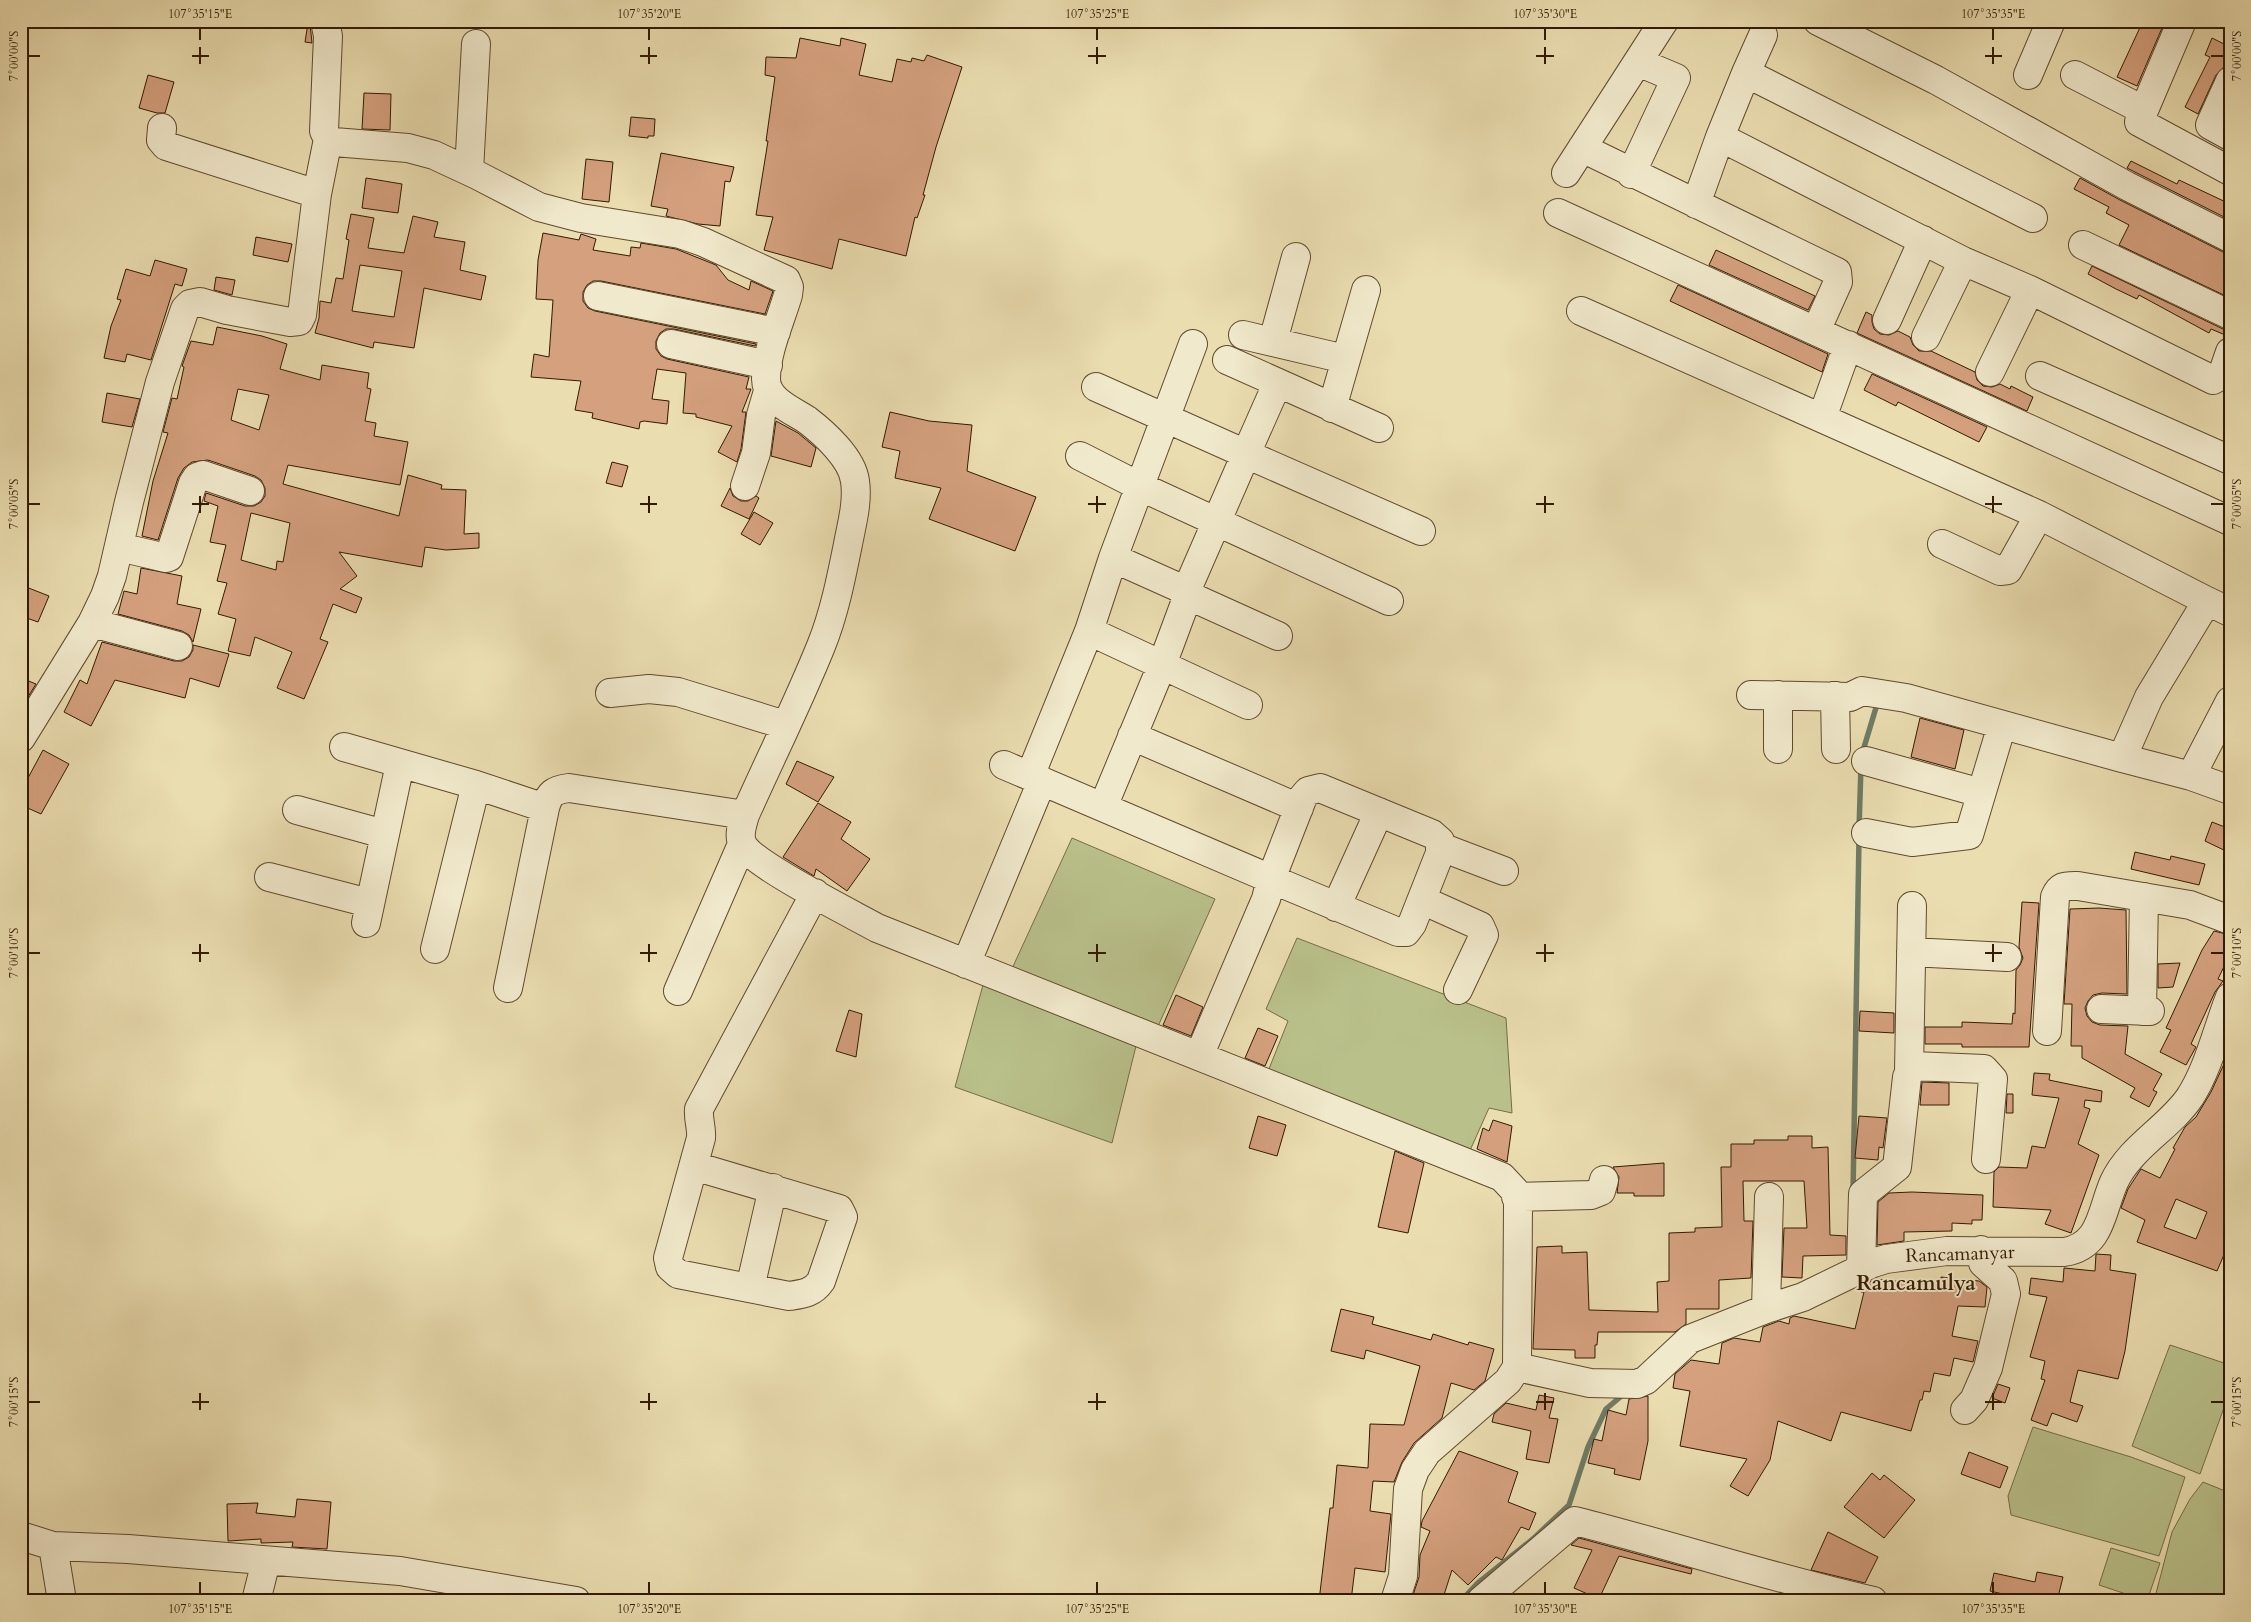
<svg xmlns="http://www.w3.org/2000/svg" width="2251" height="1622" viewBox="0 0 2251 1622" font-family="Cardo,serif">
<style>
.green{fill:#b9c08a;stroke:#766d45}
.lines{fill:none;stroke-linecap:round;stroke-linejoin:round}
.stream{stroke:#6f7b65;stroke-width:5.5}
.building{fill:#d4a07e;stroke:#321a00;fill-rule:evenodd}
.minor-casing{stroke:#604b2c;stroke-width:30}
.minor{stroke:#f1e9cc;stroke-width:28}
.ticks{fill:none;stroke:#321a00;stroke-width:2}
.labels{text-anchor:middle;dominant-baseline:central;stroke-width:4;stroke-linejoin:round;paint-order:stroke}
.street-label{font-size:19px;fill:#321a00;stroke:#f1e9cc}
.quarter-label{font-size:21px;font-weight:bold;fill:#321a00;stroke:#f1e9cc}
.neatline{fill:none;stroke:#321a00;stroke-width:2}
.ticks-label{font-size:12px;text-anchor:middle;fill:#321a00}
</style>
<rect width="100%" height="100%" fill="#eaddb0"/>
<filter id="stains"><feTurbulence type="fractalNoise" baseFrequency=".004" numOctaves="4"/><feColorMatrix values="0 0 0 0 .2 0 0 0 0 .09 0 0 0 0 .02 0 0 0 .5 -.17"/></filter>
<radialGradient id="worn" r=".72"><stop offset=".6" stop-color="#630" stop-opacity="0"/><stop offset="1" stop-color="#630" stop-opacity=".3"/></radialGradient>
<!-- green -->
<path class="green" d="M1072 838 1215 899 1155 1033 1010 973Z
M1297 938 1506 1018 1512 1113 1489 1108 1468 1155 1267 1074 1288 1021 1266 1009Z
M983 985 1136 1046 1112 1143 955 1087Z
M2170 1345 2230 1365V1391L2200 1474 2132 1446Z
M2033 1427 2131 1457 2185 1477 2159 1556 2011 1515 2008 1496Z
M2203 1482 2230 1493V1601H2154L2172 1532 2190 1499Z
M2111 1548 2160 1563 2147 1601 2099 1585Z"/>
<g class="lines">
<!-- stream -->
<path class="stream" d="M1862 754 1878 701
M1859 829 1861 766
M1853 1194 1859 838
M1461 1601 1478 1583 1533 1539 1569 1505 1588 1447 1606 1409 1625 1393"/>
</g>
<!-- building -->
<path class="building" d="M2143 21H2165L2137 86 2117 77Z
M308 23 310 24 312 43 305 42Z
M800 38 840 46 841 38 866 44 859 75 892 82 897 59 911 62 912 58 924 61 927 55 962 67 936 147 923 195H925L917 218 915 217 906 256 839 239 832 269 764 250 773 217 756 215 768 141H766L775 77 765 75 766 57 796 58Z
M2212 38 2230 47V52L2223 68 2216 75 2198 114 2185 107 2210 57 2205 55Z
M148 75 174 82 165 113H157L139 108Z
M364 93 391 94 390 130 362 129Z
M631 117 655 119 654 136H648V138L629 136Z
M661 153 734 167 730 182 725 181 720 226 698 224 666 216 668 209 651 206Z
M586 159 613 162 609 202 582 199Z
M2131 161 2177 184 2179 180 2230 204V220L2127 168Z
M366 178 402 184 398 213 362 208Z
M2080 178 2120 200 2223 252 2230 253V298L2119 245 2129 225 2106 213 2109 207 2074 189Z
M351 214 374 218 368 248 404 253 413 216 438 222 434 237 465 242 460 270 486 276 481 300 424 288 414 348 374 342 373 348 315 333 319 318 320 301 331 303 336 278 343 279 349 240 346 239ZM360 265 402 271 394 317 352 311Z
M543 233 579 240 581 234 596 239 593 250 630 256 631 247 640 248 641 243 676 249 716 265 728 280 749 290 751 281 773 291 765 314 601 281H593L587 285 583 292V301L588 308 595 311 756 344 755 346 674 329H666L660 333 656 341V349L661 356 667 359 749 377 746 389H751L742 412H746L741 449 737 462 718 452 732 426 696 417V414L683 413 686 373 657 369 652 399 669 401 667 424 644 421 640 422 639 429 592 418 593 413 575 410 581 381 531 377 534 354 549 357 553 300 536 299 538 260Z
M256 237 292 244 288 262 253 255Z
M1716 250 1815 296 1808 310 1709 265Z
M155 260 187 269 182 286 175 284 151 360 127 354 125 362 104 358 111 326 121 300 117 299 126 269 150 276Z
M2092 266 2223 329 2230 330V337L2211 329 2209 333 2139 295 2137 299 2116 289 2088 274Z
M216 277 235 280 232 295 214 290Z
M1678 285 1828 354 1822 372 1670 301Z
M1866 312 1872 315V322L1874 329 1880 334 1889 335 1898 331 1910 337 1913 345 1919 351H1931L1975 372 1977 380 1983 386 1992 387 2000 384 2010 389 2011 386 2033 397 2027 411 1857 333Z
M217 327 262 336 287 344 280 369 320 380 322 365 369 373 367 388 371 389 365 421 376 423 374 436 408 442 400 485 288 465 283 484 399 516 408 475 442 485 441 489 466 490 464 534 479 533V548L446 550 425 547 422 567 339 552 357 576 340 589 362 598 356 613 333 604 320 639 328 642 304 699 277 688 292 652 255 637 250 656 228 651 236 619 218 614 227 583 217 581 226 545 210 542 218 506 204 501 206 493 245 506H254L261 502 265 496V488L261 480 255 476 208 460 192 462 184 468 178 478 158 540 142 536 153 481 168 433 163 432 172 398 177 399 184 367 182 366 191 341 213 345ZM238 389 269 395 259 430 231 420ZM251 513 290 523 283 562 277 561 276 570 241 560Z
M1872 374 1987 427 1979 442 1898 402 1896 406 1864 390Z
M107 393 140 399 132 427 102 422Z
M890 412 929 421 972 425 967 471 1036 497 1015 551 929 519 941 488 895 478 900 451 882 447Z
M776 421 798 433 816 448 811 467 771 456Z
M612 462 628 466 622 487 606 483Z
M730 488 733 496 741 501H748L756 496 759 498 749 519 721 506Z
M754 512 773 523 760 545 741 534Z
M141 568 182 576 177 604 201 609 193 642 189 635 182 631 118 614 124 591 137 594Z
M21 585 49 596 38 622 21 616Z
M102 642 174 661H182L189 657 193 650V645L229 654 219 687 190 678 185 698 115 680 91 726 64 712 80 680 87 684Z
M21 678 36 684 21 708Z
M1920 718 1964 730 1955 769 1911 757Z
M43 750 69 764 41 814 21 805V791Z
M797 761 834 777 818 802 786 784Z
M818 803 851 822 841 839 870 859 847 891 816 869 814 876 783 857Z
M2212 822 2230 829V853L2205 841Z
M2135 852 2170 860 2171 856 2205 864 2199 885 2131 869Z
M2022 902 2039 903 2029 1047H1962V1044H1925V1027H1962V1022L2012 1024 2013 1013 2015 1014 2016 970 2020 965 2023 958 2019 947Z
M2099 908 2126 910 2127 994 2102 993 2093 995 2088 1001 2085 1008 2087 1016 2092 1022 2100 1025 2128 1026 2125 1054 2162 1074 2153 1090 2157 1092 2149 1107 2130 1097 2135 1088 2082 1058V1046H2071L2072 1004H2064L2070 909Z
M2214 931 2230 935V954L2218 979 2223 981 2215 992 2191 1044 2196 1047 2186 1065 2160 1052 2171 1030 2166 1028 2202 950Z
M2180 963 2173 987 2158 988V964Z
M1176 995 1203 1007 1191 1036 1163 1025Z
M849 1010 862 1014 856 1057 836 1051Z
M1860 1011 1894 1013V1033L1859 1031Z
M1258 1028 1278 1036 1265 1066 1245 1058Z
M2230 1051V1252L2226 1250 2217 1271 2137 1242 2145 1220 2121 1208 2128 1189 2141 1169 2160 1178 2175 1149 2173 1148 2185 1127 2196 1117 2211 1092ZM2176 1199 2207 1212 2196 1239 2164 1227Z
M2034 1073 2050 1074 2049 1080 2102 1091 2101 1102 2085 1100 2084 1107 2090 1109 2078 1144 2099 1155 2071 1233 2045 1224 2051 1210 1993 1207 1994 1172 1999 1167 2027 1168 2032 1146 2045 1148 2059 1098 2032 1095Z
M1922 1082 1949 1083V1105H1920Z
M2007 1094H2013V1113H2006Z
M1258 1116 1286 1125 1277 1156 1249 1148Z
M1859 1116 1887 1118 1883 1148 1879 1147 1878 1160 1855 1158Z
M1493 1120 1512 1126 1507 1162 1477 1149 1483 1128 1489 1131Z
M1788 1136H1812V1148L1828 1147 1830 1235 1846 1236V1255L1803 1256 1802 1278 1782 1277 1784 1228H1807L1804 1181H1743L1744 1221H1753L1751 1278 1719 1280V1309H1686V1324L1675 1332H1598L1597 1345H1595V1358H1575V1350L1533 1349 1537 1247 1562 1246V1253L1587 1252 1589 1310 1658 1312 1657 1282 1669 1281V1233L1695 1232V1228L1722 1227 1721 1167H1731V1144H1754V1140H1788Z
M1395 1151 1424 1163 1408 1233 1378 1227Z
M1664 1163V1196H1634V1193H1617L1619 1177 1613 1167Z
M1912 1192 1983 1195 1982 1220H1972V1224L1952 1223V1231L1904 1232V1241L1877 1245 1878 1202 1889 1193Z
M2096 1254 2111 1255 2110 1270 2136 1274 2125 1351 2118 1379 2078 1370 2070 1402 2083 1406 2077 1422 2052 1413 2047 1426 2031 1420 2045 1380 2041 1379 2045 1361 2030 1357 2047 1297 2029 1294 2031 1278 2063 1282 2064 1268 2095 1271Z
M1941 1277 1979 1281 1987 1287 1985 1307 1958 1306 1952 1336 1978 1341 1973 1362 1954 1358 1950 1376 1934 1373 1930 1392 1924 1391 1922 1400H1920L1911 1431 1841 1412 1831 1441 1778 1421 1770 1460 1748 1496 1730 1486 1747 1459 1680 1446 1690 1391 1673 1388 1675 1374 1691 1360 1719 1364 1722 1343 1734 1338 1760 1342 1763 1327 1779 1321 1789 1324 1790 1318 1794 1316 1855 1329 1864 1292H1861L1863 1285 1876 1279 1940 1286Z
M1341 1309 1374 1317 1372 1324 1431 1340 1433 1334 1468 1345 1469 1342 1494 1349 1485 1381 1474 1390 1451 1383 1442 1418 1414 1443 1402 1462 1394 1482 1373 1481 1370 1511 1391 1514 1385 1572 1355 1568 1351 1601H1319L1330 1508H1333L1337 1465 1368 1468 1370 1424 1404 1425 1420 1366 1366 1350 1364 1359 1331 1351Z
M1998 1384 2010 1388 2005 1403 1992 1398Z
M1539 1395 1554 1398 1549 1418 1558 1419 1549 1463 1526 1459 1531 1431 1492 1422 1494 1414 1506 1403 1536 1410Z
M1648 1396V1441L1640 1480 1614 1474 1615 1469 1588 1463 1594 1439 1602 1441 1608 1410 1626 1415 1629 1399Z
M1459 1451 1518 1472 1508 1502 1536 1513 1529 1530 1521 1527 1502 1560 1496 1557 1468 1585 1452 1570 1442 1601H1411L1419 1577 1420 1555 1430 1531 1421 1527 1422 1521Z
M1969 1452 2008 1467 2000 1488 1961 1474Z
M1872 1473 1880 1480 1884 1475 1915 1500 1884 1538 1844 1507Z
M297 1499 331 1502 327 1549 292 1547 293 1542 261 1543V1539L228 1541 227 1504 258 1503 256 1513 295 1517Z
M1828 1532 1878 1557 1865 1583 1811 1570Z
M1579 1538 1692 1569 1691 1574 1619 1556 1599 1599 1574 1588 1592 1550 1571 1545Z
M2037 1572 2063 1577 2057 1601H2033L1990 1591 1994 1573 2035 1582Z"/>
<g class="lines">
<defs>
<path id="minor" d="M1818 21 1936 80 2127 186 2230 238
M2182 21 2139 122 2230 171
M1746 73 1763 35
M2028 75 2051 21
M2075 75 2143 110
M2230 81 2210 125 2230 136
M162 128 161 140 166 146 317 194
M1720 137 1963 261 2030 290 2213 380 2222 375 2230 352
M328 139 334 142 408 148 434 155 477 175 539 207 581 218 680 234 703 242 786 280 789 287 788 295C780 322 766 352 766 379 766 400 792 410 807 420 824 433 852 458 855 481 858 502 852 523 848 544 841 579 834 614 821 646 798 703 770 759 745 815 742 825 738 836 743 845 754 865 852 914 877 928L1502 1177 1515 1191 1518 1203 1517 1367 1508 1381 1427 1452 1415 1470 1408 1489 1403 1576 1395 1601
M1582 148 1837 272 1838 282 1816 331
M469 171 476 44
M1566 173 1664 21
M1631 174 1676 78 1638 62
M1696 204 1720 137 1746 73 2033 218
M1558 213 2230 521
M2083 245 2230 315
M598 296 776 332
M1581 311 2039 515 2207 601
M1887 320 1923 240
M1243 335 1345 359
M1926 337 1963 261
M1273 341 1296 257
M671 344 768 365
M1227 360 1379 428
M1990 372 2030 290
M2040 376 2230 460
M1096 387 1246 454 1277 384
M1332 408 1366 290
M1822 418 1848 345
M1080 456 1139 486 1389 601
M745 486 756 453 761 415 768 391
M1942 544 2000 571 2008 570 2039 515
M119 547 166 558 169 557 193 483 197 477 203 475 250 491
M1113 558 1193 344
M2230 612 2207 601 2149 697 2122 758 2191 776 2230 790
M92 623 178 646
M1089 631 1248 705
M1278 636 1185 594 1246 454 1421 531
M610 693 649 689 678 692 785 725
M1751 695 1850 697 1862 691 1906 698 2122 758
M1778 695V749
M1835 696 1836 749
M1132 736 1299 808
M21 738 92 623 105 596 112 576 129 502 160 382 185 309 190 304 200 302 227 310 290 322 299 321 302 315 317 194 328 139 324 131 328 36 325 21
M344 747 476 785 545 808
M1866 761 1981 793
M1004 765 1271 879 1303 797 1308 791 1320 788 1432 834 1440 841V853L1412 924 1406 932H1398L1271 879 1266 899 1199 1056
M1030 776 1089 631 1113 558 1180 588 1185 594V603L1162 665 1103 807
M2191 776 2230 701
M297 810 384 834
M1866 833 1912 842 1969 835 2002 725
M1441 847 1504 871
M269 877 369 903
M1422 900 1480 926 1484 935 1458 990
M1336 907 1379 812
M366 923 400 764
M435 949 476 785
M1911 952 2007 957
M966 964 1042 781
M508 988 545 808C549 793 554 790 569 788L745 815
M678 991 742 844
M2101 1009 2150 1011
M2142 1011 2144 897
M2047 1031 2055 897C2060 885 2065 886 2078 886L2190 905 2230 920
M1909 1071 1912 906
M694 1166 839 1209 843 1217 821 1281C813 1293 803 1294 789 1296L678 1274 670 1267 668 1258 701 1138C702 1128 698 1120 699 1109L815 893
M1516 1197 1591 1195 1601 1191 1604 1180
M1861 1269 1863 1194 1897 1167 1907 1077 1913 1066 1984 1069 1993 1079 1986 1159
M750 1288 773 1188
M1766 1309 1769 1197
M1517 1367 1590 1383 1637 1384 1646 1380 1690 1339 1766 1309 1803 1297 1873 1263 1886 1259 1947 1251 2064 1252C2102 1246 2101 1211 2114 1182 2130 1147 2169 1128 2190 1097 2209 1067 2217 1030 2230 997
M1965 1410 1974 1400 1988 1368 2006 1294 2003 1281 1983 1263 1981 1250
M21 1536 53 1546 128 1549 400 1571 576 1601
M53 1546 62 1601
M256 1601 266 1561
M1481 1601 1575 1521C1674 1546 1772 1578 1873 1601"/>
</defs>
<!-- minor casing -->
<use href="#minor" class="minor-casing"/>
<!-- minor -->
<use href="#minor" class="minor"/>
</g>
<!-- ticks -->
<path class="ticks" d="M200 28V40M649 28V40M1097 28V40M1545 28V40M1993 28V40M200 47V64M649 47V64M1097 47V64M1545 47V64M1993 47V64M28 56H40M192 56H209M640 56H657M1088 56H1106M1536 56H1554M1985 56H2002M2211 56H2224M200 496V513M649 496V513M1097 496V513M1545 496V513M1993 496V513M28 504H40M192 504H209M640 504H657M1088 504H1106M1536 504H1554M1985 504H2002M2211 504H2224M200 944V962M649 944V962M1097 944V962M1545 944V962M1993 944V962M28 953H40M192 953H209M640 953H657M1088 953H1106M1536 953H1554M1985 953H2002M2211 953H2224M200 1393V1410M649 1393V1410M1097 1393V1410M1545 1393V1410M1993 1393V1410M28 1402H40M192 1402H209M640 1402H657M1088 1402H1106M1536 1402H1554M1985 1402H2002M2211 1402H2224M200 1582V1594M649 1582V1594M1097 1582V1594M1545 1582V1594M1993 1582V1594"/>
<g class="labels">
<!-- street labels -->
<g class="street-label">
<text transform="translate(1960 1254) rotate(-2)">Rancamanyar</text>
</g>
<!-- quarter labels -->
<g class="quarter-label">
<text x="1916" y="1283">Rancamulya</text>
</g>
</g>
<!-- margin -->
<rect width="2251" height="1622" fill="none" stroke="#eaddb0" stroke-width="55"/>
<rect x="28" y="28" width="2196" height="1566" class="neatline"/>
<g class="ticks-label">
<text x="200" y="18">107°35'15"E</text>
<text x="649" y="18">107°35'20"E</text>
<text x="1097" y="18">107°35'25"E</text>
<text x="1545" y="18">107°35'30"E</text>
<text x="1993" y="18">107°35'35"E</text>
<text transform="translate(14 56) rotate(-90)" y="4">7°00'00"S</text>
<text transform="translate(2237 56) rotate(-90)" y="4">7°00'00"S</text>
<text transform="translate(14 504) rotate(-90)" y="4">7°00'05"S</text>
<text transform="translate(2237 504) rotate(-90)" y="4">7°00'05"S</text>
<text transform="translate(14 953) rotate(-90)" y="4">7°00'10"S</text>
<text transform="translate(2237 953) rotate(-90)" y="4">7°00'10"S</text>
<text transform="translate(14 1402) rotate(-90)" y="4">7°00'15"S</text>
<text transform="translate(2237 1402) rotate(-90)" y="4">7°00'15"S</text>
<text x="200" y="1613">107°35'15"E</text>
<text x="649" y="1613">107°35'20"E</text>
<text x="1097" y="1613">107°35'25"E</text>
<text x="1545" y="1613">107°35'30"E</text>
<text x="1993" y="1613">107°35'35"E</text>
</g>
<rect width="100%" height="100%" filter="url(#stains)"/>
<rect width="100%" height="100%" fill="url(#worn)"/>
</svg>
